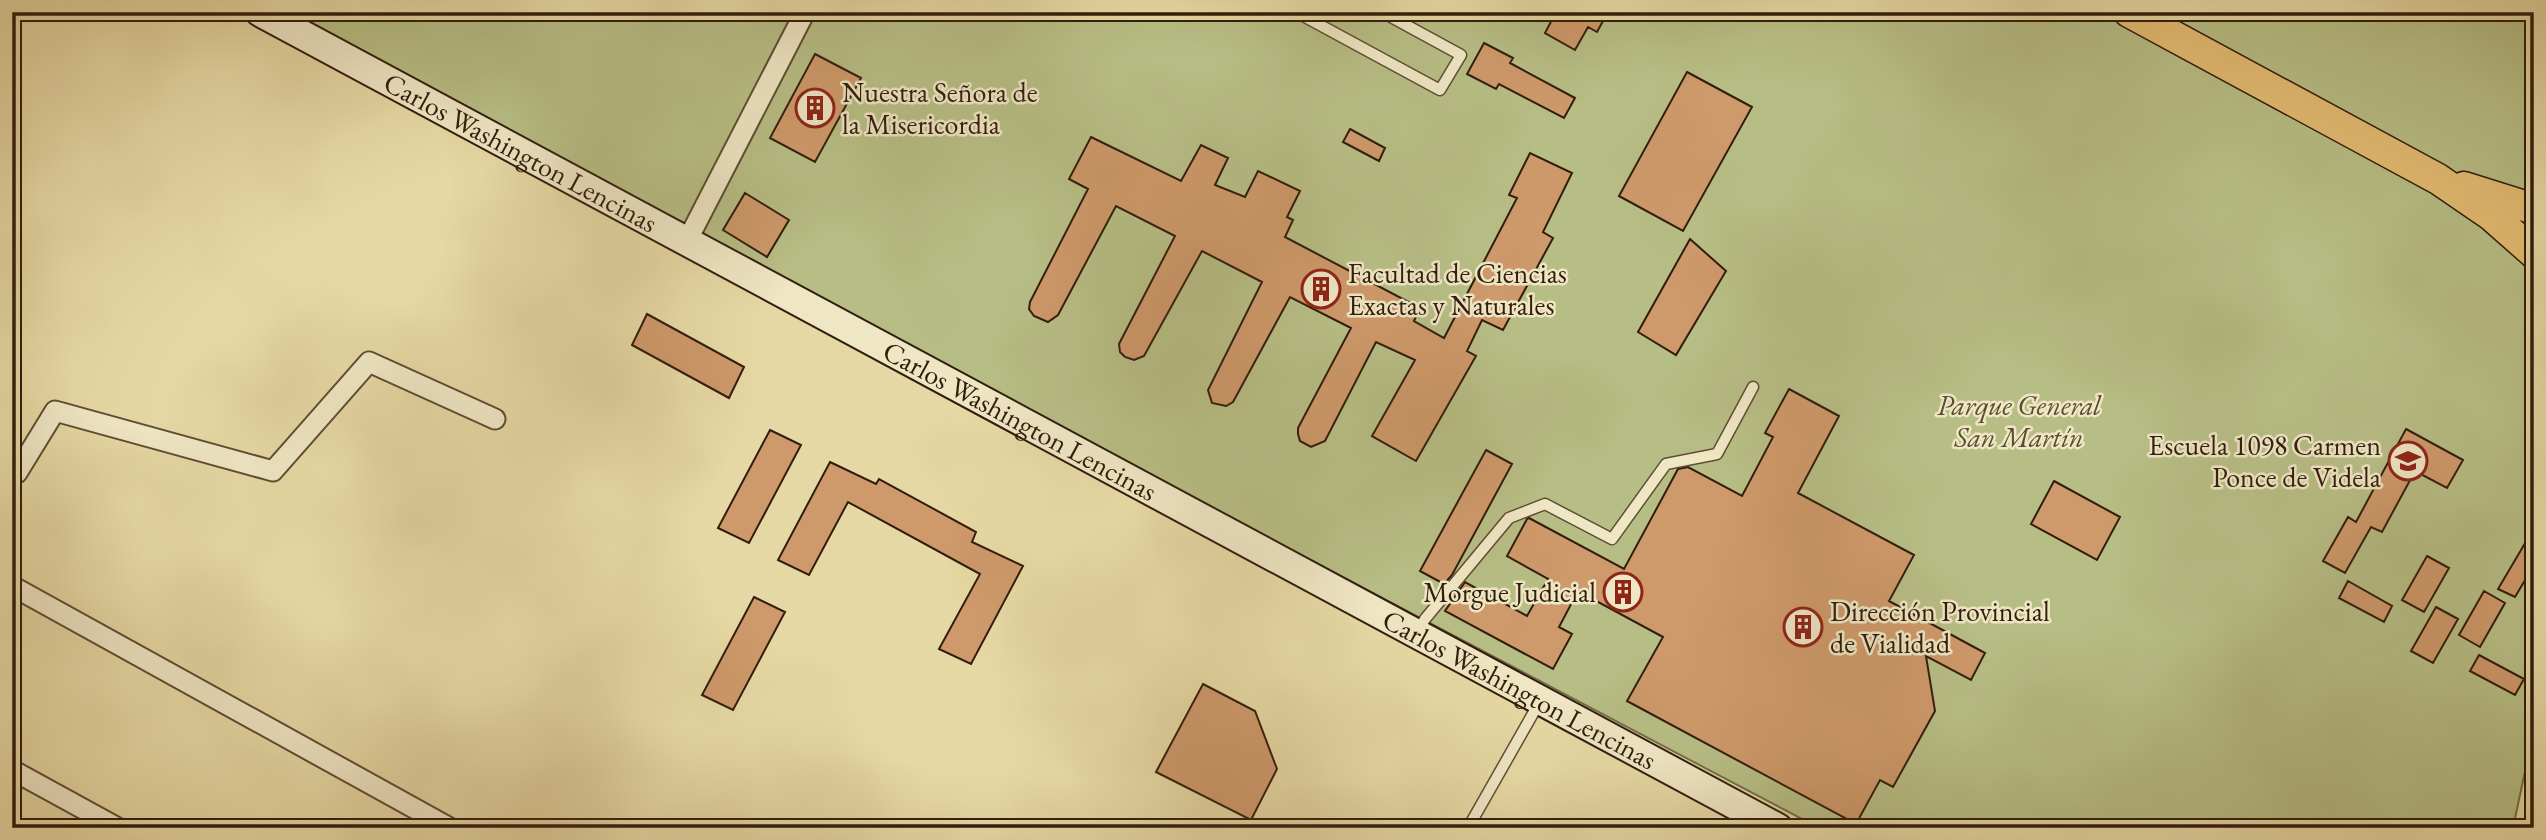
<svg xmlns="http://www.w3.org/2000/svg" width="2546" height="840" viewBox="0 0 2546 840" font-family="'EB Garamond',serif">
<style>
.green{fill:#b7be85;stroke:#746e48;stroke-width:2}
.building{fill:#ce996b;stroke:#311d0c;stroke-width:2}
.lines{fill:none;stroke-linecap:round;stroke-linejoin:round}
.service-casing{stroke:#5e4c32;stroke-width:13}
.minor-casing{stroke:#5e4c32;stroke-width:23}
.secondary-casing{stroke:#311d0c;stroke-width:32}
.primary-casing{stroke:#311d0c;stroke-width:33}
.service{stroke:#efe6c4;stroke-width:10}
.minor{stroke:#efe6c4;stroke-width:19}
.secondary{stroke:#efe6c4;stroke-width:28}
.primary{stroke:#e3bc72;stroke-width:30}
.labels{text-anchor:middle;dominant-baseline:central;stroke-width:5;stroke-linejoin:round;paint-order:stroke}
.poi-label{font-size:28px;fill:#311d0c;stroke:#efe6c4;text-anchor:start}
.street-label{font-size:28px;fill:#311d0c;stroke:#efe6c4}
.park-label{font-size:28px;font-style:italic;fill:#594d30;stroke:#efe6c4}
</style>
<rect width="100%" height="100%" fill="#e6d8a4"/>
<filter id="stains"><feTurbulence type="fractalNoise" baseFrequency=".00286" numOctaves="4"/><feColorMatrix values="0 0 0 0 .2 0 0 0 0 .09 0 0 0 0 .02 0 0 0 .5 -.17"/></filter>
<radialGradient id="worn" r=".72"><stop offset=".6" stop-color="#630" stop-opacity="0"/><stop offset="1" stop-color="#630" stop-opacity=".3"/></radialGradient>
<!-- green -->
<path class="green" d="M284 12H2534V751L2527 762 2513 828H1819L659 217Z"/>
<!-- building -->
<path class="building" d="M1556 12H1608L1597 32 1588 27 1575 50 1545 33Z
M1484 43 1513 58 1510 63 1575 98 1564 118 1499 84 1496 89 1467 74Z
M815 54 861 78 815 162 770 138Z
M1687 72 1752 107 1683 231 1619 196Z
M1350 129 1385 148 1379 161 1343 142Z
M1091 137 1181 181 1201 145 1228 158 1215 185 1245 197 1258 171 1300 191 1287 217 1293 220 1285 237 1420 308 1414 321 1444 338 1517 198 1509 195 1530 153 1572 173 1543 232 1553 238 1503 330 1482 320 1467 351 1476 356 1416 461 1372 436 1415 360 1376 342 1325 441 1311 447 1300 441 1298 434V428L1351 328 1290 297 1233 402 1226 406 1212 403 1208 390 1262 282 1202 251 1144 356 1134 360 1125 357 1120 352 1119 344 1175 236 1116 206 1058 315 1048 322 1034 316 1029 309 1030 302 1088 189 1069 179Z
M745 193 789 220 767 257 723 230Z
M1690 239 1726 271 1676 355 1638 332Z
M647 314 744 367 729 398 632 345Z
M1789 389 1839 416 1798 493 1914 555 1889 601 1985 653 1971 680 1926 656 1935 711 1893 787 1880 780 1856 824 1627 701 1663 637 1578 591 1559 627 1572 634 1553 669 1445 611 1465 582 1527 616 1548 579 1507 556 1527 519 1529 518 1624 569 1678 469 1688 467 1742 496 1773 437 1765 433Z
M2406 429 2463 460 2447 488 2415 471 2382 532 2371 527 2345 573 2323 561 2348 517 2356 522Z
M770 430 801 445 749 543 718 528Z
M1486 450 1512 464 1452 575 1444 584 1420 571Z
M830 462 876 484 879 479 976 532 972 542 1023 566 971 664 939 649 980 574 848 502 809 575 778 560Z
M2054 481 2120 517 2097 560 2031 524Z
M2534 528V565L2515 597 2498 589Z
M2427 556 2449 568 2424 612 2402 600Z
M2348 581 2392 606 2384 622 2339 598Z
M2484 591 2505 603 2480 647 2459 635Z
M754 597 785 612 733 710 702 695Z
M2436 607 2458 619 2433 663 2411 651Z
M2479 655 2524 679 2515 695 2470 671Z
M1203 684 1255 711 1277 769 1251 820 1156 772Z"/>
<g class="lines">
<defs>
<path id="service" d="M1296 12 1440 90 1461 55 1382 12
M1417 633 1425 619 1509 518 1545 504 1612 539 1666 464 1717 454 1753 387
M1468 828 1539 703"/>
<path id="minor" d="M687 241 805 12
M12 471 17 473 55 411 273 471 369 362 495 419
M12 586 450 828
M12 770 118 828"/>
<g id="secondary">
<path id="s1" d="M260 12 1778 828"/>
</g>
<path id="primary" d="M2129 12 2438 179 2492 216 2534 253
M2464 187 2534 209"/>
</defs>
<!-- service casing -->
<use href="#service" class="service-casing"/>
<!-- minor casing -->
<use href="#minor" class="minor-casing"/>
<!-- secondary casing -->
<use href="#secondary" class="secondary-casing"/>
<!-- primary casing -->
<use href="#primary" class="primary-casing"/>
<!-- service -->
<use href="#service" class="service"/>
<!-- minor -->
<use href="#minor" class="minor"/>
<!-- secondary -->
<use href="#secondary" class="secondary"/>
<!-- primary -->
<use href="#primary" class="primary"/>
</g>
<!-- icons -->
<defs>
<symbol id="building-ring" viewBox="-11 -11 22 22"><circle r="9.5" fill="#efe6c4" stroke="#8f2418" stroke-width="1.5"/><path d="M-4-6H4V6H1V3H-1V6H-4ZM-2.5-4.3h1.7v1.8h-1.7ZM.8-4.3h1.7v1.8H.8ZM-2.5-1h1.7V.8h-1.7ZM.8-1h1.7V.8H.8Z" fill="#8f2418"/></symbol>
<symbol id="school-ring" viewBox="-11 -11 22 22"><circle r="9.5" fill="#efe6c4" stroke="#8f2418" stroke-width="1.5"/><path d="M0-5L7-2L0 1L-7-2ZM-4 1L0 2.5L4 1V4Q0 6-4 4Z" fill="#8f2418"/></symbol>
</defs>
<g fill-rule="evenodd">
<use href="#building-ring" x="793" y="86" width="44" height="44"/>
<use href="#building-ring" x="1299" y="267" width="44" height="44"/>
<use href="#school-ring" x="2386" y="439" width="44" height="44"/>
<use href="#building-ring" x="1601" y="570" width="44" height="44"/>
<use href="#building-ring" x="1781" y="605" width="44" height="44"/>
</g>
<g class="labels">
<!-- poi labels -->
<g class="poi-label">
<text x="842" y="92">Nuestra Señora de<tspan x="842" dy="32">la Misericordia</tspan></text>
<text x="1348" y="273">Facultad de Ciencias<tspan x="1348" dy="32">Exactas y Naturales</tspan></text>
<text x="2381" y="445" text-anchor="end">Escuela 1098 Carmen<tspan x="2381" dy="32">Ponce de Videla</tspan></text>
<text x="1596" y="592" text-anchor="end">Morgue Judicial</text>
<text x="1830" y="611">Dirección Provincial<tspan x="1830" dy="32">de Vialidad</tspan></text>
</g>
<!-- street labels -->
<g class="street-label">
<text stroke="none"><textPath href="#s1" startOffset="296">Carlos Washington Lencinas</textPath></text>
<text stroke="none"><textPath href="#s1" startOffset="863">Carlos Washington Lencinas</textPath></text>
<text stroke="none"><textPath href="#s1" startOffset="1430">Carlos Washington Lencinas</textPath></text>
</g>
<!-- park labels -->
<g class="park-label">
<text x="2019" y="405">Parque General<tspan x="2019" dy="32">San Martín</tspan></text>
</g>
</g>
<!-- margin -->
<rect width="2546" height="840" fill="none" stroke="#e6d8a4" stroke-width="42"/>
<rect x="14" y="14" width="2518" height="812" fill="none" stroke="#311d0c" stroke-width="3.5"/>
<rect x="21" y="21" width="2504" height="798" fill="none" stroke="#311d0c" stroke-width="2"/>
<rect width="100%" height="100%" filter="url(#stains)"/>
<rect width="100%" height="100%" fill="url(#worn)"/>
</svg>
